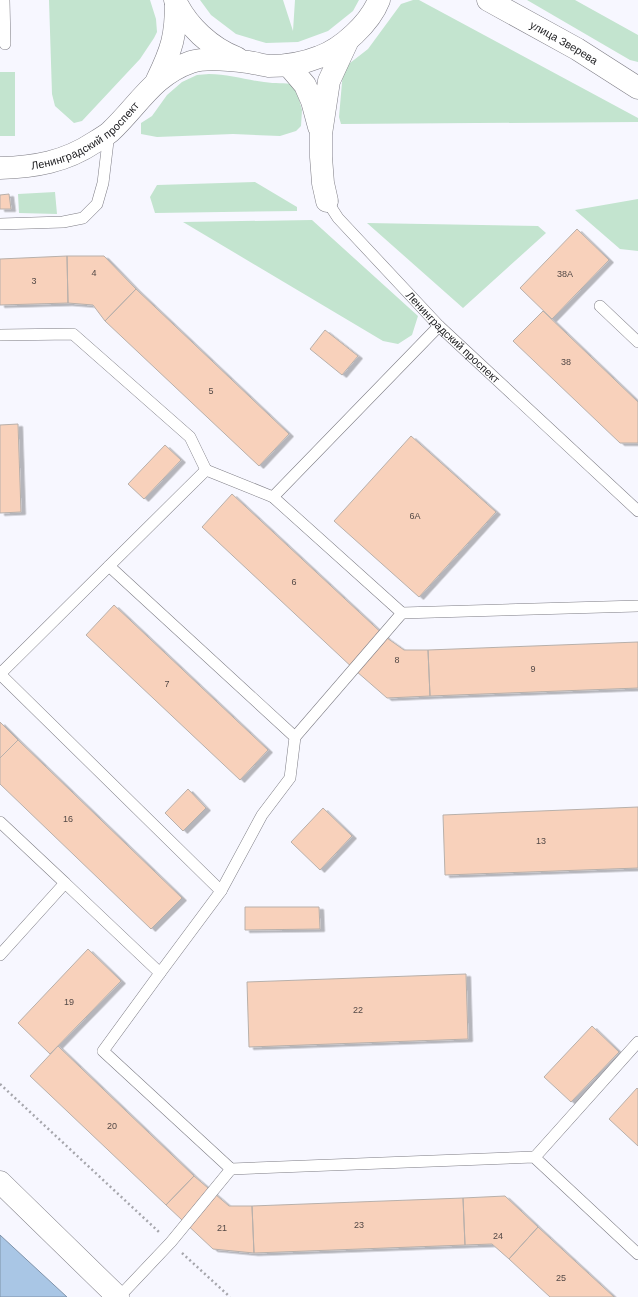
<svg xmlns="http://www.w3.org/2000/svg" width="638" height="1297" viewBox="0 0 638 1297" font-family="Helvetica,sans-serif">
<style>
.green{fill:#c3e4cf}
.water{fill:#a9c6e5;stroke:#7f93aa}
.building{fill:#f8d1bb;stroke:#b8b0ab;filter:url(#shadow)}
.lines{fill:none;stroke-linecap:round;stroke-linejoin:round}
.lane-casing{stroke:#7e7d85;stroke-width:12}
.street-casing{stroke:#7e7d85;stroke-width:23}
.secondary-casing{stroke:#7e7d85;stroke-width:23}
.path{stroke:#a6a6ac;stroke-width:2.5;stroke-dasharray:2 3;stroke-linecap:butt}
.lane{stroke:#fff;stroke-width:11}
.street{stroke:#fff;stroke-width:22}
.secondary{stroke:#fff;stroke-width:22}
.labels{text-anchor:middle;dominant-baseline:central;stroke-width:3.5;stroke-linejoin:round;paint-order:stroke}
.number-label{font-size:9px;fill:#534946}
.street-label{font-size:11px;fill:#1c1c1f;stroke:#fff}
</style>
<defs>
<filter id="shadow"><feDropShadow dx="4.5" dy="2.5" stdDeviation="0" flood-color="#0004"/></filter>
</defs>
<rect width="100%" height="100%" fill="#f7f7ff"/>
<!-- green -->
<path class="green" d="M49 0H150L156 19 157 32 154 38 140 59 82 121 74 123 55 106 52 94Z
M200 0H283L293 31 295 0H359L353 11 328 31 298 42 266 43 236 34 211 15Z
M413 0H419L638 118V122L341 124 339 117 343 71 350 63 368 49 401 4Z
M527 0H575L638 35V62L630 60Z
M0 72H15V136H0Z
M209 74C228 74 246 80 264 82 276 84 283 82 295 85L302 110 301 126 296 131 280 136 233 134 157 137 141 134V123L152 116 167 95 182 82 197 75Z
M255 182 297 207V211L155 213 150 197 157 185Z
M55 192 57 214 19 213 18 194Z
M638 199V251L620 249 575 210Z
M312 220 418 316 412 335 398 344 383 341 183 222Z
M367 223 538 226 546 233 463 308Z"/>
<!-- water -->
<path class="water" d="M0 1235 67 1297H0Z"/>
<!-- building -->
<path class="building" d="M9 194 11 209H0V195Z
M577 229 609 260 552 319 520 288Z
M67 256 68 303 0 305V259Z
M67 256H104L136 289 105 321 93 305 68 303Z
M136 289 289 434 259 466 105 321Z
M543 311 638 402V443H620L513 341Z
M325 330 358 356 342 375 310 349Z
M18 424 21 512 0 513V425Z
M411 436 496 512 419 597 334 521Z
M165 445 181 460 144 499 128 484Z
M232 494 387 638 356 671 202 527Z
M114 605 268 750 240 780 86 635Z
M387 638 404 650H428L430 696 387 698 356 671Z
M638 642V688L430 696 428 650Z
M0 722 18 740 0 758Z
M18 740 182 898 151 929 0 784V758Z
M188 789 206 808 183 831 165 813Z
M638 807V868L445 875 443 815Z
M323 808 352 836 320 870 291 842Z
M245 907H319L320 929 245 930Z
M88 949 121 981 50 1054 18 1023Z
M466 974 468 1039 249 1047 247 982Z
M592 1026 619 1052 571 1102 544 1077Z
M58 1046 194 1176 166 1205 30 1076Z
M637 1088 638 1089V1146L609 1119Z
M194 1176 229 1206H252L254 1253 213 1249 166 1205Z
M505 1196 538 1227 509 1259 492 1244 465 1245 463 1198Z
M463 1198 465 1245 254 1253 252 1206Z
M538 1227 614 1297H550L509 1259Z"/>
<g class="lines">
<defs>
<g id="lane">
<path d="M4 0 5 44"/>
<path id="s1" d="M327 201 338 218 439 326 638 511"/>
<path d="M0 224 63 222 83 218 97 204 103 183 109 133"/>
<path d="M600 306 638 342"/>
<path d="M0 335 73 334 190 437 206 470"/>
<path d="M273 497 402 613 638 606"/>
<path d="M109 566 295 737 290 778 262 815 221 891"/>
<path d="M0 674 206 470 273 497 439 326"/>
<path d="M295 737 402 613"/>
<path d="M0 822 65 883"/>
<path d="M0 955 65 883 160 973 221 891 0 674"/>
<path d="M160 973 103 1051 231 1169 534 1157 638 1254"/>
<path d="M535 1157 638 1042"/>
<path d="M119 1297 171 1242 231 1169"/>
</g>
<path id="street" d="M288 65 305 85 312 101 319 127
M327 201 323 183 321 157V134L329 81 348 40"/>
<g id="secondary">
<path d="M175 0C187 26 211 48 237 58"/>
<path id="s2" d="M488 0 577 49 638 88"/>
<path d="M157 80C172 49 176 36 176 2"/>
<path id="s3" d="M0 168C35 167 65 162 95 142 100 139 105 136 110 132 138 106 153 75 191 62 206 57 232 60 248 62 255 63 262 65 269 66 285 66 304 63 319 57 342 49 370 23 379 0"/>
<path d="M0 1182 118 1297"/>
</g>
</defs>
<!-- lane casing -->
<use href="#lane" class="lane-casing"/>
<!-- street casing -->
<use href="#street" class="street-casing"/>
<!-- secondary casing -->
<use href="#secondary" class="secondary-casing"/>
<!-- path -->
<path class="path" d="M0 1084 159 1232
M182 1253 230 1297"/>
<!-- lane -->
<use href="#lane" class="lane"/>
<!-- street -->
<use href="#street" class="street"/>
<!-- secondary -->
<use href="#secondary" class="secondary"/>
</g>
<g class="labels">
<!-- number labels -->
<g class="number-label">
<text x="94" y="273">4</text>
<text x="565" y="274">38А</text>
<text x="34" y="281">3</text>
<text x="566" y="362">38</text>
<text x="211" y="391">5</text>
<text x="415" y="516">6А</text>
<text x="294" y="582">6</text>
<text x="397" y="660">8</text>
<text x="533" y="669">9</text>
<text x="167" y="684">7</text>
<text x="68" y="819">16</text>
<text x="541" y="841">13</text>
<text x="69" y="1002">19</text>
<text x="358" y="1010">22</text>
<text x="112" y="1126">20</text>
<text x="359" y="1225">23</text>
<text x="222" y="1228">21</text>
<text x="498" y="1236">24</text>
<text x="561" y="1278">25</text>
</g>
<!-- street labels -->
<g class="street-label">
<text stroke="none"><textPath href="#s2" startOffset="87">улица Зверева</textPath></text>
<text stroke="none"><textPath href="#s3" startOffset="94">Ленинградский проспект</textPath></text>
<text stroke="none"><textPath href="#s1" startOffset="186">Ленинградский проспект</textPath></text>
</g>
</g>
</svg>
